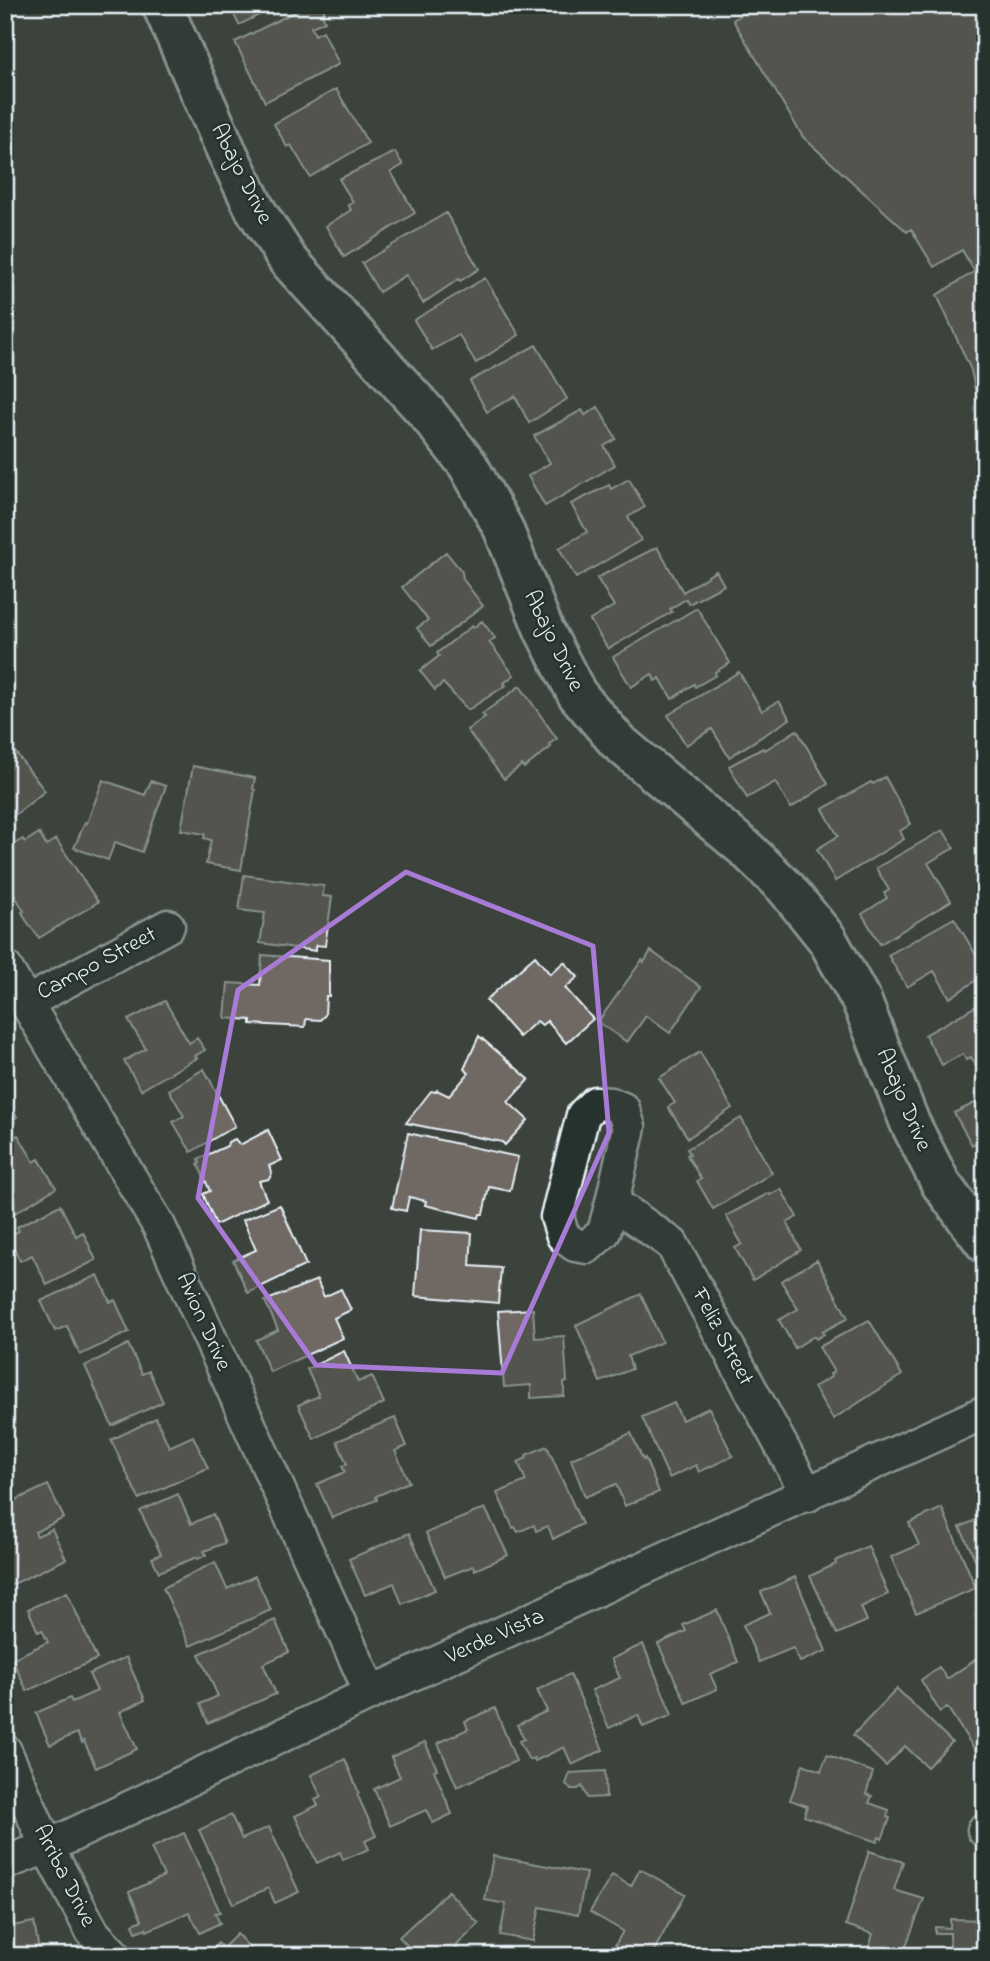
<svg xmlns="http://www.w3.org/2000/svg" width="990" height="1961" viewBox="0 0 990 1961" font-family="'Indie Flower',sans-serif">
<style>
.building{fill:#706863;stroke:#e8f1f8;stroke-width:2}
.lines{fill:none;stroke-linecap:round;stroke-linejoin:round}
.street-casing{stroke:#e8f1f8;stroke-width:37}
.secondary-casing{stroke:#e8f1f8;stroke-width:44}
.street{stroke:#26332d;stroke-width:32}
.secondary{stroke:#26332d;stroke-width:38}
.marked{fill:none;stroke:#a77bd6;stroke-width:5;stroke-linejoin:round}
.labels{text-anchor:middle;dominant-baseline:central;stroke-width:5;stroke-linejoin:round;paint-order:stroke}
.street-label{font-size:23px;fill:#e8f1f8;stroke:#26332d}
</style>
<rect width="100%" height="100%" fill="#3c433d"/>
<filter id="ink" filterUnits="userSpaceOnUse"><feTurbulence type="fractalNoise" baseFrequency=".0143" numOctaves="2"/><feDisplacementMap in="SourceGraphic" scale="14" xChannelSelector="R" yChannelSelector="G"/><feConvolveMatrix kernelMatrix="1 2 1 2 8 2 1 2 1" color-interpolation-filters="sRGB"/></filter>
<g filter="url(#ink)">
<!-- building -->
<path class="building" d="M229 5H279L239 25Z
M308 5H321L325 13 322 14 325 21 311 27 315 35 323 31 339 64 265 102 235 42Z
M757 5H985V265L975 272 962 250 934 267 911 229 907 232 803 137 733 20Z
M336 89 368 143 310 177 291 145 287 147 274 124Z
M395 152 403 165 391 172 415 213 344 257 326 226 351 210 348 205 353 202 339 179Z
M446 213 479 269 460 281 459 279 423 303 406 275 379 292 362 263Z
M985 265V436L971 370 937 295Z
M485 278 519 335 476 363 459 335 432 350 414 320Z
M536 345 567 399 529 423 515 396 487 412 470 381Z
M598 407 616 439 604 446 615 465 545 506 528 476 550 463 534 436 582 410 585 415Z
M629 479 645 507 628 517 641 540 576 578 559 548 587 532 571 504 609 485 611 489Z
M657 547 683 592 716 571 724 585 689 604 686 599 670 609 672 612 608 649 590 620 614 606 597 578Z
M446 552 462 572 463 579 483 606 431 646 417 628 428 620 402 587Z
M697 608 730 663 715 672 716 675 695 687 694 684 672 699 660 678 655 681 652 674 631 687 613 657Z
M482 621 495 638 489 642 514 675 504 683 506 685 468 710 443 683 435 690 420 671 439 656 437 653 472 626 473 628Z
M739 672 762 711 779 701 790 719 729 757 712 729 686 745 668 715Z
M520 686 557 739 549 744 551 747 524 768 522 765 504 779 467 730 485 717 482 714Z
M797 730 828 784 791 808 775 782 747 798 729 766 763 748 765 750Z
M6 740 45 791 5 823V741Z
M193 766 255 778 253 789 255 790 241 870 206 864 211 840 204 838 205 834 181 830Z
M885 777 911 824 900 831 904 839 835 881 817 849 838 836 823 809 871 782 873 784Z
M103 780 145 795 151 781 166 786 142 852 115 842 108 860 74 848 85 822 87 823Z
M943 830 954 848 928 863 951 901 880 944 862 914 887 898 884 893 889 890 876 868Z
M39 833 46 845 56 839 98 902 39 938 26 920 22 912 24 911 5 879V849L23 839 25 842Z
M244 875 324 886 323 896 332 897 325 946 316 945V951L260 943 265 913 239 910Z
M954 918 985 970V974L950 998 934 971 907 987 888 955Z
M651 951 701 987 670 1033 646 1016 627 1042 598 1022 642 960 644 962Z
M262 955 329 960V996H326L325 1015 320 1020 306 1019 305 1027 251 1024V1020L225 1018 228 983 260 985Z
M535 956 550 974 564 962 578 977 565 988 593 1019 566 1043 547 1021 542 1025 537 1021 519 1037 486 1000Z
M165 1001 189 1043 197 1038 205 1050 195 1056 197 1058 141 1090 124 1061 146 1049 128 1020Z
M985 1001V1077L983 1078 971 1057 966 1060 963 1054 942 1065 925 1035Z
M479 1036 529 1079 508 1102 528 1120 505 1145 502 1142 406 1123 431 1091 436 1092 437 1090 449 1096 469 1073 464 1069Z
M700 1052 732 1108 688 1138 668 1107 675 1103 659 1078Z
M204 1069 235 1126 191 1152 173 1122 184 1116 169 1090Z
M5 1098 17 1117 5 1124Z
M985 1098V1138L972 1145 954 1113Z
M741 1118 772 1173 713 1209 697 1181 701 1179 687 1155 690 1154 687 1149Z
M268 1130 282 1160 269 1166 272 1173 269 1179 259 1181 267 1200 216 1225 203 1194 210 1191 198 1164 200 1163 198 1159 227 1146 228 1142 235 1139 240 1145Z
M408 1133 518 1157 510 1191 489 1187 483 1214H480L479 1218 425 1205 426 1201 409 1197 406 1211 392 1208Z
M18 1135 34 1162 39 1159 56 1188 10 1216 5 1208V1142Z
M781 1189 797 1217 787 1223 801 1250 753 1280 735 1248 742 1244 726 1216 769 1193 770 1195Z
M60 1205 76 1236 83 1232 96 1260 47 1285 32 1255 20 1261 8 1236 19 1231 17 1227Z
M280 1205 306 1265 248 1293 233 1260 256 1250 243 1220Z
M420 1230 472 1233 470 1266 501 1268 498 1303 415 1296Z
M817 1260 848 1318 822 1332 824 1334 816 1339 814 1336 795 1348 779 1320 798 1309 781 1281Z
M98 1275 110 1302 115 1300 129 1332 80 1355 67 1326 55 1331 41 1301Z
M317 1280 324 1297 341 1289 351 1310 334 1318 343 1338 270 1372 256 1340 278 1330 265 1301Z
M641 1294 662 1342 628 1356 632 1369 600 1382 576 1325Z
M533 1309 535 1338 564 1336 567 1382 564 1383V1396L531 1398V1385L504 1387 498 1311Z
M869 1320 902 1375 833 1419 814 1387 831 1377 830 1374 834 1372 819 1347Z
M128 1344 142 1374 149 1371 163 1402 112 1426 85 1366Z
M344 1351 358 1382 372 1376 384 1403 314 1439 298 1405 319 1396 307 1369Z
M674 1403 682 1420 709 1408 733 1456 699 1472 696 1465 669 1478 642 1417Z
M156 1418 169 1447 193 1436 208 1468 139 1499 111 1440Z
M395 1418 407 1446 395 1451 409 1482 376 1496 377 1500 332 1518 317 1484 345 1472 342 1466 347 1464 337 1441Z
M631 1433 643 1460 645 1458 659 1492 625 1506 616 1484 585 1497 571 1459Z
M547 1446 582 1524 553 1539 548 1526 536 1531 534 1525 518 1532 515 1527 513 1528 497 1493 526 1481 518 1462 527 1458 526 1455Z
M48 1485 64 1518 35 1532 37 1536 52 1529 66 1559 5 1588V1505Z
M178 1494 191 1524 213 1514 225 1543 204 1551 206 1555 198 1559 197 1557 159 1572 152 1558 161 1554 140 1511Z
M485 1508 508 1555 475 1570 473 1566 445 1577 426 1533Z
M942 1508 976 1588 916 1613 891 1557 919 1545 909 1523Z
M985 1516V1580L960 1527Z
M409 1533 435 1590 402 1604 394 1583 365 1595 349 1559Z
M868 1546 888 1594 861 1607 867 1621 837 1634 810 1576 836 1564 835 1561Z
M215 1562 227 1589 255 1576 271 1610 190 1646 163 1588Z
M795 1577 826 1651 800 1662 793 1648 759 1662 743 1625 770 1613 761 1592Z
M67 1592 97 1659 27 1691 12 1659 48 1642 42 1630 38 1632 28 1609Z
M717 1610 738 1662 710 1674 717 1689 686 1703 658 1644 686 1631 683 1625Z
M275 1620 289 1652 263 1664 276 1694 208 1723 200 1704 218 1696 199 1654Z
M643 1644 672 1715 643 1727 638 1715 609 1728 592 1690 620 1678 611 1659Z
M985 1653V1743L975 1750 947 1707 940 1712 921 1680 939 1667 947 1679Z
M126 1657 145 1700 120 1712 137 1749 96 1768 84 1741 82 1743 77 1733 50 1745 36 1713 70 1698 72 1702 97 1691 89 1674Z
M570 1674 603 1750 572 1765 564 1747 535 1761 534 1758 529 1760 519 1741 524 1739 517 1725 547 1711 537 1690Z
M897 1689 952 1742 927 1767 905 1746 886 1766 853 1735Z
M495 1708 516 1761 457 1787 438 1743 468 1729 465 1721Z
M425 1742 437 1769 434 1770 452 1814 433 1823 426 1810 390 1826 374 1789 400 1777 391 1757Z
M827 1755 873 1772 866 1794 872 1796 869 1803 889 1810 887 1817 890 1818 882 1839 879 1837 877 1842 804 1816 807 1806 790 1800 803 1764 821 1771Z
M345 1759 359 1793 357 1794 376 1836 365 1841 369 1849 343 1860 340 1852 317 1863 295 1816 318 1805 315 1800 321 1797 311 1775Z
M605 1771 606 1797 587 1798 582 1786 578 1789H571L566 1784 570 1773Z
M231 1815 242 1839 269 1827 299 1892 275 1903 268 1888 233 1904 199 1830Z
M184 1833 220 1912 215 1913 220 1923 200 1933 189 1912 147 1931 146 1928 136 1932 133 1924 142 1920 129 1892 164 1876 151 1848Z
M869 1851 903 1862 894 1890 924 1899 902 1956H891L869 1948 873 1934 846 1925Z
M493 1856 586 1873 578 1915 540 1907 533 1941 500 1935 506 1904 485 1900Z
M640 1869 685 1894 651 1956H609L623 1931 590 1912 612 1875 631 1886Z
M448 1891 479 1924 457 1945 458 1947 453 1952 457 1956H418L399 1937Z
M950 1919 983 1920 982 1956H917V1951L950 1950V1933H935V1927L950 1928Z
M34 1922 40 1956H5V1930L12 1929V1926Z
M237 1934 257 1956H206L218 1943 223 1948Z"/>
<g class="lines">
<defs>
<path id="street" d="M5 967 159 1226 371 1693
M26 1003 168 926
M612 1202 604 1232 587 1247 575 1245 563 1236 557 1217 583 1115 595 1103 611 1104 623 1109 629 1127 612 1202 672 1244 808 1495
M5 1751 47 1847 93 1933 115 1956
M984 1830H985
M5 1863 47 1847 371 1693 985 1412"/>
<path id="secondary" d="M162 5 226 150 255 209 288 260 428 414 468 465 503 528 544 630 577 694 617 741 747 850 786 888 827 939 862 1002 910 1123 941 1184 985 1243"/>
</defs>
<!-- street casing -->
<use href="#street" class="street-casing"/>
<!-- secondary casing -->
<use href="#secondary" class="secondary-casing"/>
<!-- street -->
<use href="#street" class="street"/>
<!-- secondary -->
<use href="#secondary" class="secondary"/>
</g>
</g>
<!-- marked area -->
<path d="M0 0H990V1961H0ZM406 872 593 946 609 1133 502 1373 316 1365 198 1198 238 990Z" fill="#3c433d" fill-opacity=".55" fill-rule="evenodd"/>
<path class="marked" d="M406 872 593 946 609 1133 502 1373 316 1365 198 1198 238 990Z"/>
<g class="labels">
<!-- street labels -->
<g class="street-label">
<text transform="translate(241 174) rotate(63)">Abajo Drive</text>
<text transform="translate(553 641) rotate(64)">Abajo Drive</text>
<text transform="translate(97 964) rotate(-28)">Campo Street</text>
<text transform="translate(903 1100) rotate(67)">Abajo Drive</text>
<text transform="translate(203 1322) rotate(66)">Avion Drive</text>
<text transform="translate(722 1337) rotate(62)">Feliz Street</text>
<text transform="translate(495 1637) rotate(-24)">Verde Vista</text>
<text transform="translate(64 1876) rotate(63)">Arriba Drive</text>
</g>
</g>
<!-- margin -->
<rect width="990" height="1961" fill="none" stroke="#26332d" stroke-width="28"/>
<rect x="14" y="14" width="962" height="1933" fill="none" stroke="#e8f1f8" stroke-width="2.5" filter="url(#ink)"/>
</svg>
